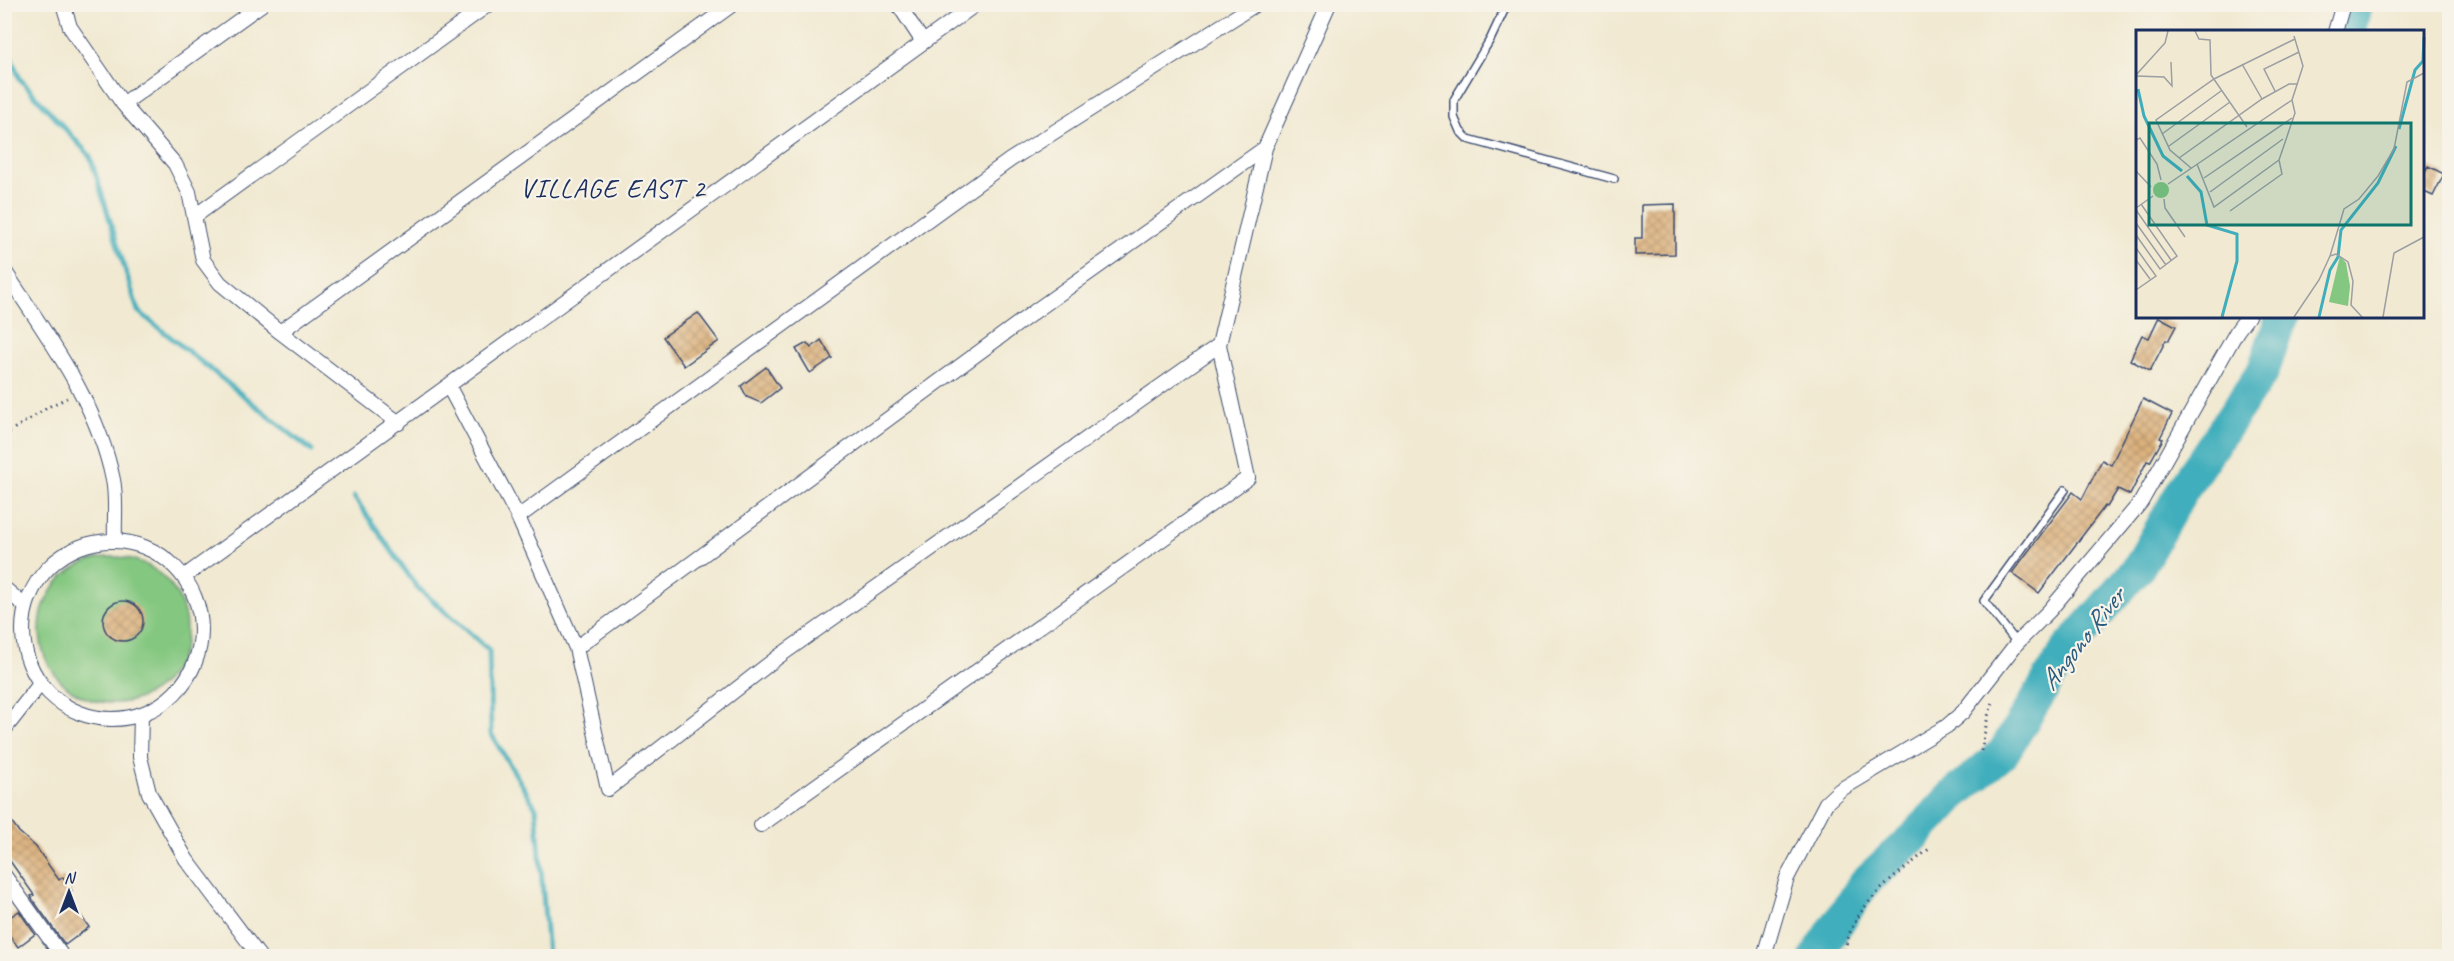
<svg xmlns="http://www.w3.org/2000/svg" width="2454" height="961" viewBox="0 0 2454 961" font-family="Caveat,sans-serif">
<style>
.green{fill:#84c780;stroke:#507b6f;stroke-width:1.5}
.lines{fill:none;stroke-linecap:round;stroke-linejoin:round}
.stream{stroke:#3faebc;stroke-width:5}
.river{stroke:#3faebc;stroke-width:33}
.building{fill:url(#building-cross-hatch)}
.service-casing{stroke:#3b4b6f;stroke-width:10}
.minor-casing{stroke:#3b4b6f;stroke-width:16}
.path{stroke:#3b4b6f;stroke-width:3;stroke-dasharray:1.5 4.5;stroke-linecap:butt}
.service{stroke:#fff;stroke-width:7}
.minor{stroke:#fff;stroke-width:14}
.labels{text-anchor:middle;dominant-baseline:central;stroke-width:4.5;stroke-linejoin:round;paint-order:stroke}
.neighbourhood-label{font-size:27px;letter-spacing:1.5px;fill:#1b2f5e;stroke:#f7f3e8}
.water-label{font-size:27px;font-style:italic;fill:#285b7f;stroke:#f7f3e8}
.inset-river{fill:none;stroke:#3faebc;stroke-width:3}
.inset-road{fill:none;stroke:#9b9fa3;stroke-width:1.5}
.view{fill:#0f766e;fill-opacity:0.15;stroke:#0f766e;stroke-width:3}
.inset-edge{fill:none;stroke:#1b2f5e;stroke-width:3}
</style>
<defs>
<pattern id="building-cross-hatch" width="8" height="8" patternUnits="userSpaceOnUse" patternTransform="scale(1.5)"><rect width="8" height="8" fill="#daad76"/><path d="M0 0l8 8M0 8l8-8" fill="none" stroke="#b08d64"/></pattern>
</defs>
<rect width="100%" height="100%" fill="#f7f3e8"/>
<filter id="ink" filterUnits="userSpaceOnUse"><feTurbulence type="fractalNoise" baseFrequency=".0167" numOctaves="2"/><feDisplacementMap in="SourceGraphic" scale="12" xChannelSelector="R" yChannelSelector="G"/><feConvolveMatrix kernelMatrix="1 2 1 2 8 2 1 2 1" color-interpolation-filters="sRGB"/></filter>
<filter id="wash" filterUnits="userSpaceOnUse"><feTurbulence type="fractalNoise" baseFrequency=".008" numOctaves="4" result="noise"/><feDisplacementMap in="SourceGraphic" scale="24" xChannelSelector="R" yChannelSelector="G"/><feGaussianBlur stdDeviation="1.35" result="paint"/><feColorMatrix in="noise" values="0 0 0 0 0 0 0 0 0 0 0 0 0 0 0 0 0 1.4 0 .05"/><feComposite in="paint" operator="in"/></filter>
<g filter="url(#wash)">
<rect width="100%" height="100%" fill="#f1e9d1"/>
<!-- green -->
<path class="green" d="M40 630a73 73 0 1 1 146 0a73 73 0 1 1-146 0Z"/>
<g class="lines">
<!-- stream -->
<path class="stream" d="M4 41 20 79 90 156 138 311 312 451
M354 497 417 587 489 650 491 734 536 808 548 955 552 956"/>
<!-- river -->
<path class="river" d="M2349 32 2356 4
M1816 956 1865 882 1917 834 1953 795 2003 753 2066 651 2139 567 2183 489 2263 371 2282 316"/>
</g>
<g id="blocks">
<!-- building -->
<path class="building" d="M2428 166 2444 174 2433 196 2422 191V176Z
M1675 204V254L1635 255V238H1642V205Z
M698 313 719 341 684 366 663 337Z
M2159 317 2176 326 2168 341 2166 340 2150 371 2130 360 2142 335 2149 338Z
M821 340 832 358 810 373 796 349 807 343 811 348Z
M766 367 780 388 761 403 747 397 741 386Z
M2143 399 2172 414 2160 438 2163 439 2150 462 2147 461 2130 495 2118 489 2107 507 2105 506 2039 593 2012 573 2073 492 2082 499 2102 460 2111 465Z
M103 621a20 20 0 1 1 40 0a20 20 0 1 1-40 0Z
M4 811 19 832 36 847 59 880 63 877 72 891 65 895 89 927 65 945 33 900 31 896 34 895 10 861 4 864Z
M19 911 35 934 18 947 4 928V921Z"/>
</g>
</g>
<g filter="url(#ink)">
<use href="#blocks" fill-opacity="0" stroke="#3b4b6f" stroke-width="1.5"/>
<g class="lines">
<defs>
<path id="service" d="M1507 4 1491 38 1454 100V117L1460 131 1468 139 1614 179
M2017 643 1984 601 2065 490"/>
<path id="minor" d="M63 4 70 27 123 104 175 164 189 192 203 260 220 283 280 332 399 423
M898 4 923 42
M2335 32 2343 4
M123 104 262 4
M195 216 489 4
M4 270C47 336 97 401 113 480 117 499 114 521 115 540
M280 332 733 4
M449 387 518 517 576 648 608 789 778 657 1219 345
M518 517 1010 160 1256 4
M23 630a89 89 0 1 1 178 0a89 89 0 1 1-178 0Z
M185 576 976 4
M4 588 25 606
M576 648 1038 309 1265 148
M141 715 140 757 149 793 186 859 259 956
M4 730 40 684
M761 825 1248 478 1219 345 1265 148 1329 4
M4 875 62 956
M1764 956 1787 878 1826 803 1840 790 1947 726 1963 712 2017 643 2049 611 2141 502 2237 331 2248 316"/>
</defs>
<!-- service casing -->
<use href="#service" class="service-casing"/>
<!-- minor casing -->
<use href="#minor" class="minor-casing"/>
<!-- path -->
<path class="path" d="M4 435 50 406 67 398
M1981 751 1988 716 1994 699
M1844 956C1850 906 1893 879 1929 849"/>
<!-- service -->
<use href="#service" class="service"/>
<!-- minor -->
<use href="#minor" class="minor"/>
</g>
</g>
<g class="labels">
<!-- neighbourhood labels -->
<g class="neighbourhood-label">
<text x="613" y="188">VILLAGE EAST 2</text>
</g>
<!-- water labels -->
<g class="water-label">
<text transform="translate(2082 639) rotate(-52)">Angono River</text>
</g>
</g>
<!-- overview -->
<g transform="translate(2136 30)">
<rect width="288" height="288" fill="#f1e9d1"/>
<path d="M17 160a8 8 0 1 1 16 0a8 8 0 1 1-16 0Z" fill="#84c780"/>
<path d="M204 226 210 233 214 256 212 276 193 272Z" fill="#84c780"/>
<path class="inset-river" d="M2 59 8 86 27 126 46 141M263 99 279 40 287 31 288 7M51 146 65 162 71 195 101 204V231L86 287M183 287 194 240 202 227 205 200 242 153 260 116"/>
<path class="inset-road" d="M59 1 63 9 74 10 75 45 111 97M106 34 126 69M0 45 29 13 32 1M0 46 28 47 36 56 35 32M139 61 128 39 163 22M26 104 85 61M0 110 4 108 21 134 25 150M33 116 94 72M43 128 126 69 153 54H161M61 134 78 177 143 130M55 138 34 120 20 90 78 49 159 9M0 141 15 157M68 148 156 88M32 154 156 70M74 162 147 109M28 169 29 178 49 207M0 178 17 166M0 180 35 230M94 181 146 144 143 130 159 83 156 70 167 36 158 6M0 193 30 235M0 205 24 239 41 226 5 174M0 218 20 246 0 260M194 226 208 179 223 169 242 146 258 119 271 52 288 43M0 230 14 249M158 287 183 250 194 226 200 224 212 232 217 251 215 275 226 287M247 287 258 223 288 207"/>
<path class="view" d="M13 93H275V195H13Z"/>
<rect width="288" height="288" class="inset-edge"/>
</g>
<!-- margin -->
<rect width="2454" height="961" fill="none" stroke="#f7f3e8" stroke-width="24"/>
<!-- north arrow -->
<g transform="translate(69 892)" stroke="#f7f3e8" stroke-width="4.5" paint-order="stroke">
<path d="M0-4.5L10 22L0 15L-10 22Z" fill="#1b2f5e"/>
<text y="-9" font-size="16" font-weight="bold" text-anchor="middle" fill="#1b2f5e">N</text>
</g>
</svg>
